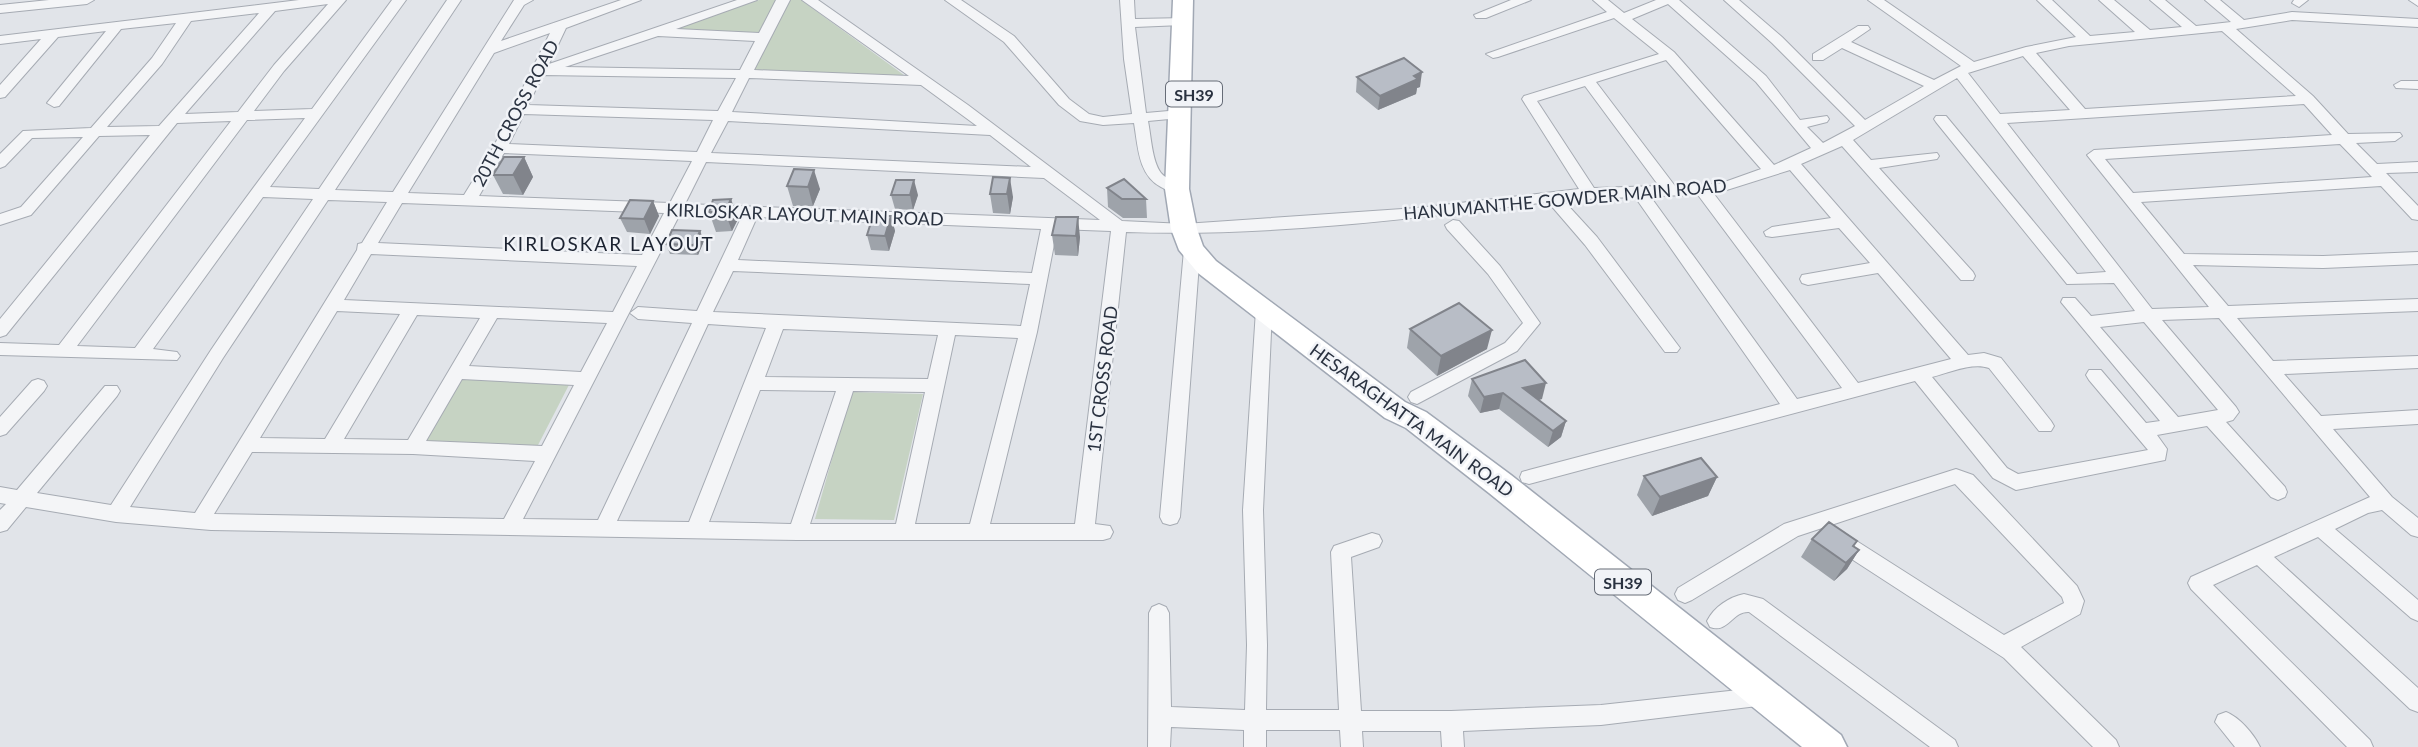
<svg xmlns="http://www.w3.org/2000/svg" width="2418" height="747" viewBox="0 0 2418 747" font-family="Lato,sans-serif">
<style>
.green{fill:#c6d3c3}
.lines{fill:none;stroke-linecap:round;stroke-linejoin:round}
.street-casing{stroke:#a6abb3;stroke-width:2}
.primary-casing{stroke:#a1a8b4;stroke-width:3}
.street{fill:#f4f5f7;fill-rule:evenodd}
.primary{fill:#fff;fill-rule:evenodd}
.wall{fill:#9ea3aa}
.shaded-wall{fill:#81848b}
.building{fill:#b8bdc6;stroke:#81848b;stroke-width:2}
.labels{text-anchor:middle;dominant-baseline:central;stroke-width:5;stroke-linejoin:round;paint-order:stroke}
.shield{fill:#f1f3f7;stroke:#666c77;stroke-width:2}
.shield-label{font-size:16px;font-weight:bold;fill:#2a3240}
.street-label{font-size:18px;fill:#2a3240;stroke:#f1f3f7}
.neighbourhood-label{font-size:19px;letter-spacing:2px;fill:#1c2331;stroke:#f1f3f7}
</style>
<rect width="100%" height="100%" fill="#e1e4e9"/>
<!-- green -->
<path class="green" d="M759 0H776L759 33 667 31Z
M789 0H801L908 78 751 70Z
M460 376 571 381 537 447 421 442Z
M851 392 923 394 894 520 815 519Z"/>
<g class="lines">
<defs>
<path id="street" d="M49 0H94L87 4 0 13V5Z
M299 0H346L284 71 254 111 312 109 392 0H406L270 187 319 189 447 0H461L335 190 393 192 514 0H533L524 5 501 41 621 0H641L566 28 549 64 737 0H757L676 29 759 33 776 0H790L754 70 909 76 802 0H818L968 105 1122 221 1184 224 1417 208 1579 189 1522 99 1524 96 1659 54 1614 18 1498 57 1493 58 1486 54 1607 12 1593 0H1608L1624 13 1656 0H1679L1766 76 1800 120 1827 116 1829 119 1827 122 1807 127 1823 143 1855 126 1772 43 1724 0H1739L1782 37 1865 120 1924 86 1842 48 1823 60H1813V54L1858 26H1868L1870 29 1851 42 1934 80 1961 66 1868 0H1884L1974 62 2026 47 2076 37 2037 0H2052L2090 36 2135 32 2099 0H2114L2150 30 2182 27 2150 0H2165L2196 26 2231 22 2205 0H2220L2244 20 2292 12 2418 19V27L2292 20 2236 29 2313 96 2348 134 2400 133 2402 136 2395 141 2356 143 2377 164 2418 162V172L2386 173 2418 206V220L2412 219 2381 186 2141 202 2184 254 2323 256 2418 252V264L2323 268 2193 265 2228 306 2418 299V311L2237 318 2273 361 2418 356V368L2284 374 2321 416 2418 410V424L2333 429 2392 497 2418 518V537L2411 535 2382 510 2368 513 2335 529 2418 600V621L2411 618 2318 537 2274 557 2418 688V712L2410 709 2257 565 2213 585 2370 740 2373 747H2347L2191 589 2188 583 2191 577 2370 497 2219 318 2162 320 2236 407 2239 412 2233 420 2226 422 2285 487 2287 492 2285 497 2278 500 2271 497 2207 426 2157 435 2167 449 2165 460 2016 490 1993 478 1915 381 1529 484 1522 482 1520 477 1522 472 1529 470 1780 404 1635 197 1563 200 1597 237 1677 344 1680 348 1677 352H1665L1585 245 1548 202C1411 219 1264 237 1126 232L1095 524 1110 526 1113 532 1110 538 1103 540H798L211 530 116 522 26 507 7 530 0 532V510L6 504 0 503V487L17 490 105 386H117L120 391 117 396 37 493 111 505 211 350 313 199 263 197 153 349 177 352 180 356 177 360 0 355V343L59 345 231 121 177 123 6 335 0 337V319L150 135 99 136 31 215 0 225V214L21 207 83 137 32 138 5 166 0 168V154L23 131 91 128 152 58 176 23 121 29 59 106 54 107 47 103 106 31 58 37 5 97 0 98V85L41 39 0 44V36ZM328 4 274 65 238 112 185 114 275 11ZM1668 4 1756 82 1811 148 1774 165 1674 52 1632 19ZM259 13 159 126 107 127 162 64 191 21ZM2222 31 2296 96 2085 109 2036 53 2069 46ZM550 33 493 148 464 195 408 193 494 53ZM658 36 755 41 740 70 565 67ZM2023 56 2070 110 2000 114 1968 73ZM1666 60 1761 169 1719 184 1675 186 1596 82ZM543 75 736 78 718 111 528 105ZM749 78 921 85 977 126 732 112ZM1957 78 2106 272 2077 274 1946 116H1936L1934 119 1936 122 2067 284 2114 283 2135 311 2091 316 2075 298H2063L2061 302 2160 421 2146 423 2101 370H2089L2086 375 2089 380 2148 450 2018 474 2007 468 1932 377C1948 373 1972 362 1989 368L2039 431H2051L2054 426 2051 421 2001 358 1984 353 1968 355 1801 164 1842 146 1961 280H1973L1975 276 1973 272 1879 168 1937 159 1939 156 1937 153 1871 160 1853 140ZM1585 86 1659 186 1594 188 1537 101ZM2304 104 2332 135 2094 150 2087 155 2209 307 2152 309 2007 123ZM524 114 713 120 697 152 509 144ZM305 118 135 348 77 346 247 120ZM728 121 990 135 1031 167 711 153ZM2340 144 2372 177 2133 193 2105 159ZM504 153 692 161 670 203 479 196ZM706 162 1044 178 1100 220 685 204ZM1790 170 1831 218 1772 227 1764 232 1766 236 1772 237 1839 228 1870 263 1802 275 1800 279 1802 283 1808 285 1878 273 1951 359 1858 383 1714 194ZM1698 195 1842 388 1797 399 1650 196ZM328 200 387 202 362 243 358 244 357 250 195 513 130 507 223 358ZM402 203 664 213 642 255 378 243ZM680 214 742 216 697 311 638 307 630 313 638 319 692 323 598 520 523 519ZM757 217 1041 229 1032 273 738 260ZM1057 229 1111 231 1075 524H990L1037 332ZM371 254 637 266 613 312 344 300ZM733 271 1030 284 1021 326 713 312ZM337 311 400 314 325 439 260 438ZM417 315 480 318 408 440 344 439ZM497 318 607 323 581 372 469 366ZM2144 322 2218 410 2178 417 2100 327ZM708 324 766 328 689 522 617 521ZM783 329 938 335 928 379 765 377ZM955 335 1018 338 970 524H915ZM462 379 574 385 542 446 426 441ZM760 390 836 391 791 524 709 522ZM853 391 925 392 896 524H810ZM252 452 413 454 535 461 504 519 214 514Z
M945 0H961L1014 36 1069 99 1089 114 1103 117 1132 114 1124 59 1120 0H1134L1135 19 1187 18 1189 21 1182 25 1135 27 1146 113 1180 110 1187 114 1180 118 1148 121C1151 136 1152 161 1161 173 1167 180 1178 182 1185 189L1182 193C1174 195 1169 191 1161 187 1138 175 1138 146 1134 123L1103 125 1080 121 1059 105 1004 42Z
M1511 0H1531L1486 18H1476L1474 15Z
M2294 0H2308L2299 7 2292 3Z
M2409 0H2418V6Z
M2401 81H2418V89L2396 88 2394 85Z
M1453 220 1459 221 1500 266 1540 323 1517 351 1417 404 1411 402 1408 397 1411 392 1505 343 1523 323 1488 274 1447 229 1445 225Z
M1192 245 1200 250 1180 517 1177 523 1170 525 1163 523 1160 517 1184 250Z
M1264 304 1272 310 1263 510 1267 645 1266 710H1339L1331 552 1334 546 1372 533 1379 535 1382 541 1379 547 1351 557 1361 711H1451L1601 705 1766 687 1774 690 1777 697 1774 704 1601 725 1463 731 1464 747H1442L1441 731H1362L1363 747H1341L1340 730H1266V747H1244V730L1171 727 1170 747H1148L1149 613 1152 607 1159 604 1166 607 1169 613 1171 707 1245 710 1247 645 1243 510 1256 310Z
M38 379 44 381 47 386 44 391 6 434 0 436V417L32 381Z
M1956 469 1973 475 2077 586 2084 601 2080 614 2021 647 2116 740 2119 747H2093L2004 658 1830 545 1827 539 1830 533 1837 531 1844 533 2004 635 2064 603 2062 597 1955 484 1798 536 1692 600 1685 603 1678 600 1675 594 1678 588 1784 524Z
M1744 594 1763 599 1955 740 1958 747H1930L1749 612C1732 611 1728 634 1710 627L1707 621C1714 607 1729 597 1744 594Z
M2226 712C2239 717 2254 734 2260 747H2235L2215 722 2218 715Z"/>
<path id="primary" d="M1173 0H1193L1189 189 1197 229 1203 246 1216 261 1405 402 1426 412 1511 475 1841 735 1847 747H1802L1489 493 1406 428 1385 418 1198 273 1179 250 1171 229 1165 189Z"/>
</defs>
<!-- street casing -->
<use href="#street" class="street-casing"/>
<!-- primary casing -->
<use href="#primary" class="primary-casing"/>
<!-- street -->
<use href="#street" class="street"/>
<!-- primary -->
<use href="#primary" class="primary"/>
</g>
<!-- wall -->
<path class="wall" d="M1357 77 1420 87 1417 88 1416 94 1378 110 1356 92Z
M524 157 533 177 523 195 503 194 493 175Z
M794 169 820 189 813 206H793L787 186Z
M993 177 1013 197 1010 214 993 213 990 194Z
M1107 188 1146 199 1147 218H1123L1108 207Z
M891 195H918L913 210 895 209Z
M713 200 738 219 732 231 716 232 709 212Z
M653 201 659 216 650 234 627 232 620 218Z
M891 216 895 231 889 251 871 250 867 235Z
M700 231 704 241 698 255 670 254 666 244Z
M1052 235 1080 237 1078 256 1055 255Z
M1410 329 1487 349 1437 376 1407 348Z
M1472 379 1542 399 1539 400 1566 421 1561 437 1548 447 1499 409 1480 413 1468 396Z
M1644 476 1717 477 1708 496 1652 516 1637 495Z
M1812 539 1857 541 1854 547 1859 550 1847 569 1834 581 1801 557Z"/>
<!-- shaded-wall -->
<path class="shaded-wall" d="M1422 72 1420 87 1417 88 1416 94 1378 110 1380 96 1414 76Z
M524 157 533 177 523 195 513 175Z
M814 170 820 189 813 206 808 187Z
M1010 178 1013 197 1010 214 1007 194Z
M914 180 918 195 913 210 910 195Z
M731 199 738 219 732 231 725 212Z
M653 201 659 216 650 234 644 219Z
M891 216 895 231 889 251 885 236Z
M1078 217 1080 237 1078 256 1076 236Z
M700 231 704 241 698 255 694 245Z
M1492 330 1487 349 1437 376 1441 356Z
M1546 383 1542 399 1519 404 1523 388Z
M1503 393 1499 409 1480 413 1484 397Z
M1566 421 1561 437 1548 447 1553 431Z
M1717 477 1708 496 1652 516 1660 497Z
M1859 550 1847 569 1834 581 1846 563Z"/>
<!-- building -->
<path class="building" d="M1404 58 1422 72 1414 76 1418 79 1380 96 1357 77Z
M504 157H524L513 175H493Z
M794 169 814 170 808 187 787 186Z
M993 177 1010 178 1007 194H990Z
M1124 179 1146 199H1122L1107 188Z
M896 180H914L910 195H891Z
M731 199 725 212H709L713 200Z
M630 200 653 201 644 219 620 218Z
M873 216H891L885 236 867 235Z
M1056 217H1078L1076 236 1052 235Z
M672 230 700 231 694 245 666 244Z
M1459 303 1492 330 1441 356 1410 329Z
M1525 360 1546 383 1523 388 1566 421 1553 431 1503 393 1484 397 1472 379Z
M1701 458 1717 477 1660 497 1644 476Z
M1829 522 1857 541 1853 546 1859 550 1846 563 1812 539Z"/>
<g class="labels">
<!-- shield labels -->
<g class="shield">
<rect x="1166" y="81.5" width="56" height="25" rx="5"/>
<rect x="1595" y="569.5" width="56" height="25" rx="5"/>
</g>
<g class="shield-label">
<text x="1194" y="94">SH39</text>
<text x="1623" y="582">SH39</text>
</g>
<!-- street labels -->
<g class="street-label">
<text transform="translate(515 113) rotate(-62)">20TH CROSS ROAD</text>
<text transform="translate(1565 199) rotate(-5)">HANUMANTHE GOWDER MAIN ROAD</text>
<text transform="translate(805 214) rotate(2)">KIRLOSKAR LAYOUT MAIN ROAD</text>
<text transform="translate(1102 379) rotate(-83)">1ST CROSS ROAD</text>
<text transform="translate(1412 420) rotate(36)">HESARAGHATTA MAIN ROAD</text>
</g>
<!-- neighbourhood labels -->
<g class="neighbourhood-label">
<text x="609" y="243">KIRLOSKAR LAYOUT</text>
</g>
</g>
</svg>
